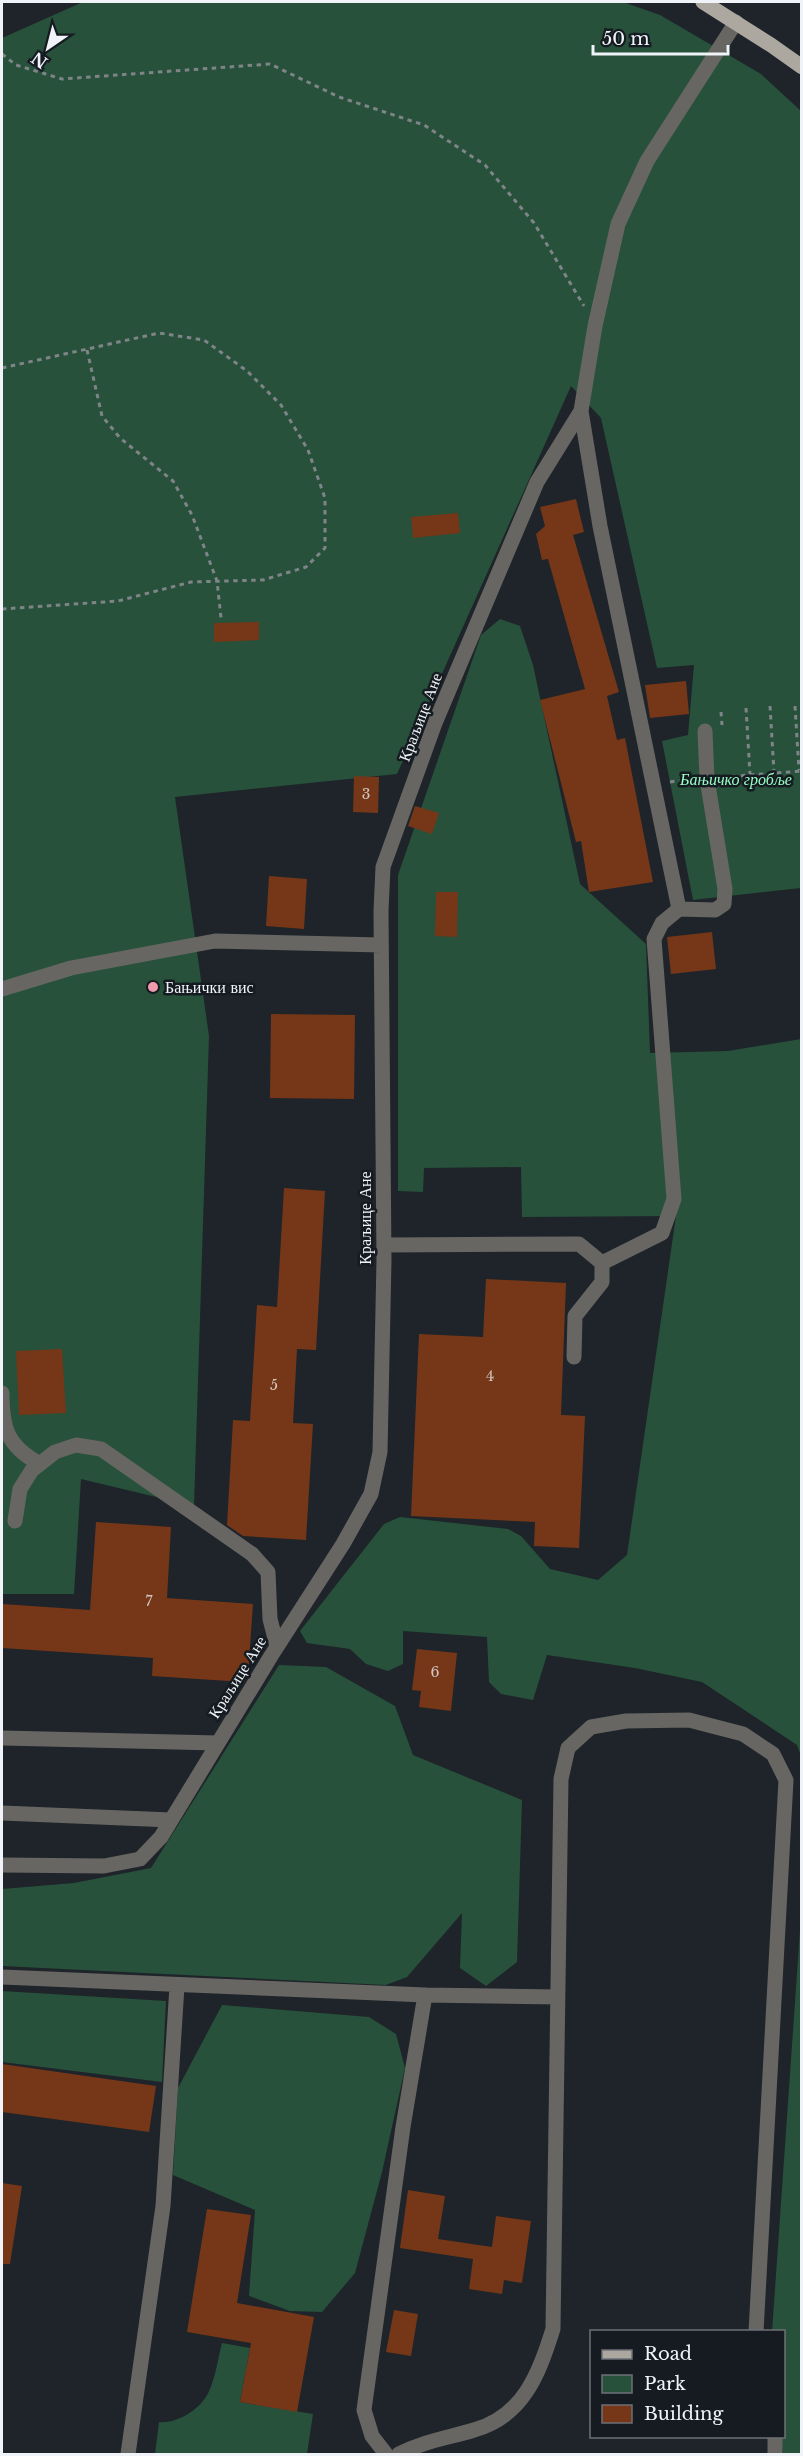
<svg xmlns="http://www.w3.org/2000/svg" width="803" height="2456" viewBox="0 0 803 2456" font-family="'Libre Baskerville',serif">
<style>
.green{fill:#27513a}
.building{fill:#753717}
.lines{fill:none;stroke-linecap:round;stroke-linejoin:round}
.path{stroke:#7f8489;stroke-width:3;stroke-dasharray:4.5 4.5;stroke-linecap:butt}
.minor{stroke:#676662;stroke-width:15}
.major{stroke:#aca8a0;stroke-width:15}
.poi-dot{fill:#f29aae;stroke:#151b21;stroke-width:2}
.labels{text-anchor:middle;dominant-baseline:central;stroke-width:5;stroke-linejoin:round;paint-order:stroke}
.number-label{font-size:14px;fill:#d1c5c0}
.street-label{font-size:16px;fill:#f0f4f8;stroke:#151b21}
.park-label{font-size:16px;font-style:italic;fill:#96fec3;stroke:#151b21}
.poi-label{font-size:16px;fill:#f0f4f8;stroke:#151b21;text-anchor:start}
</style>
<rect width="100%" height="100%" fill="#1e242a"/>
<!-- green -->
<path class="green" d="M83 2H623L660 15 761 74 802 112 801 888 693 900 662 741 688 735 694 665 657 668 601 418 571 386 397 774 175 797 209 1036 194 1506 81 1479 74 1594H2V38Z
M500 619 520 626 533 665 580 884 646 944 650 1053 728 1051 801 1039V1756L797 1745 702 1682 635 1668 547 1655 533 1700 501 1694 489 1682 487 1637 403 1631V1664L388 1671 366 1664 350 1649 307 1643 300 1631 384 1524 400 1517 508 1529 521 1536 550 1569 598 1580 627 1555 676 1216 522 1217 521 1167 424 1168 423 1192 398 1191V875L481 635Z
M279 1665 326 1667 395 1706 413 1755 522 1800 517 1962 486 1986 460 1968 462 1913 407 1977 386 1985 2 1966V1889L74 1883 151 1868Z
M801 1916V2454H783L781 2437 784 2436V2332H772Z
M2 1991 166 2001 162 2082 2 2062Z
M222 2005 369 2017 396 2034 405 2068 382 2172 355 2273 322 2312 290 2311 249 2296 255 2210 173 2175 178 2088Z
M222 2343 250 2348 240 2402 313 2414 307 2454H155L159 2422C178 2424 203 2408 210 2389 216 2375 218 2358 222 2343Z"/>
<!-- building -->
<path class="building" d="M576 499 584 532 573 535 619 692 607 696 617 740 625 738 653 882 589 892 581 841 576 842 540 700 585 689 548 559 542 560 536 534 545 526 540 507Z
M458 513 460 533 413 538 411 517Z
M259 622V640L214 642V623Z
M686 681 689 714 650 718 645 685Z
M354 776 379 777 378 813 353 812Z
M415 806 439 813 432 834 408 826Z
M269 876 307 879 304 929 266 926Z
M436 892H458L457 937 435 936Z
M712 932 716 969 671 974 667 937Z
M271 1014 355 1015 354 1099 270 1098Z
M284 1188 325 1191 316 1350 297 1349 293 1423 313 1424 306 1540 243 1536 227 1525 233 1420 250 1421 257 1305 277 1307Z
M486 1279 566 1283 561 1415 585 1416 579 1548 534 1546 535 1522 411 1516 419 1334 483 1337Z
M62 1349 66 1413 19 1415 16 1351Z
M96 1522 171 1527 167 1598 253 1604 248 1675 244 1682 152 1676 153 1658 2 1648V1604L90 1610Z
M417 1649 457 1653 451 1711 419 1707 421 1691 412 1690Z
M2 2064 156 2086 149 2132 2 2112Z
M2 2183 22 2186 10 2264H2Z
M408 2190 445 2196 438 2239 492 2247 496 2216 531 2221 522 2283 504 2280 502 2294 469 2289 473 2259 400 2248Z
M207 2209 251 2215 237 2303 314 2317 297 2412 240 2402 251 2343 187 2332Z
M394 2310 418 2314 411 2356 386 2352Z"/>
<g class="lines">
<!-- path -->
<path class="path" d="M2 54 16 65 62 79 270 64 339 97 424 125 485 165 534 223 584 306
M87 350 102 416 120 438 173 481 192 515 217 581 221 618
M2 368 159 333 204 340 247 371 281 405 308 450 325 498V548L306 567 263 580 191 582 118 601 2 609
M770 706 774 772
M795 706 799 770
M746 708 750 774
M721 712 722 725
M723 777 802 771
M670 782 690 779"/>
<!-- minor -->
<path class="minor" d="M679 909 600 526 581 411 595 326 618 224 647 161 736 22
M2 989 71 968 215 941 381 945
M384 1245 579 1244 602 1263V1282L575 1316 574 1357
M602 1263 662 1233 674 1199 654 939 662 923 679 909 715 910 724 904 725 889 707 779 705 731
M2 1393C2 1428 7 1446 40 1464
M15 1521 20 1489 32 1470 55 1452 76 1445 101 1449 252 1554 268 1572 270 1619 277 1646
M2 1738 218 1743
M2 1813 171 1820
M2 1865 104 1866 140 1859 161 1837 271 1656 343 1544 371 1494 380 1452 384 1260 381 911 383 867 435 723 537 482 581 411
M2 1977 425 1995 557 1997
M775 2436V2454
M128 2454 163 2206 177 1986
M386 2454 372 2436 364 2410 403 2127 425 1995
M399 2454C424 2441 448 2438 474 2430 524 2416 539 2373 553 2329L561 1779 568 1748 591 1727 626 1721 689 1720 743 1734 773 1754 786 1780 756 2332"/>
<!-- major -->
<path class="major" d="M703 2 771 45 802 67"/>
</g>
<!-- markers -->
<circle class="poi-dot" cx="153" cy="987" r="6"/>
<g class="labels">
<!-- number labels -->
<g class="number-label">
<text x="366" y="794">3</text>
<text x="490" y="1376">4</text>
<text x="274" y="1385">5</text>
<text x="149" y="1601">7</text>
<text x="435" y="1672">6</text>
</g>
<!-- street labels -->
<g class="street-label">
<text transform="translate(420 717) rotate(-69)">Краљице Ане</text>
<text transform="translate(365 1218) rotate(-90)">Краљице Ане</text>
<text transform="translate(237 1677) rotate(-58)">Краљице Ане</text>
</g>
<!-- park labels -->
<g class="park-label">
<text x="736" y="779">Бањичко гробље</text>
</g>
<!-- poi labels -->
<g class="poi-label">
<text x="165" y="987">Бањички вис</text>
</g>
</g>
<!-- border -->
<rect width="803" height="2456" fill="none" stroke="#f0f4f8" stroke-width="6"/>
<!-- legend -->
<rect x="590" y="2330" width="195" height="108" fill="#151b21" stroke="#6d7277" stroke-width="1.5"/>
<rect x="602" y="2350" width="30" height="9" fill="#aca8a0" stroke="#6d7277" stroke-width="1.5"/>
<text x="644" y="2360" font-size="18" fill="#f0f4f8">Road</text>
<rect x="602" y="2375" width="30" height="18" fill="#27513a" stroke="#6d7277" stroke-width="1.5"/>
<text x="644" y="2390" font-size="18" fill="#f0f4f8">Park</text>
<rect x="602" y="2405" width="30" height="18" fill="#753717" stroke="#6d7277" stroke-width="1.5"/>
<text x="644" y="2420" font-size="18" fill="#f0f4f8">Building</text>
<!-- north arrow -->
<g transform="translate(48 48) rotate(215)" stroke="#151b21" stroke-width="4.5" paint-order="stroke">
<path d="M0-4.5L10 22L0 15L-10 22Z" fill="#f0f4f8"/>
<text y="-9" font-size="16" font-weight="bold" text-anchor="middle" fill="#f0f4f8">N</text>
</g>
<!-- scale -->
<path d="M593 45v9h135v-9" fill="none" stroke="#f0f4f8" stroke-width="3"/>
<text x="602" y="45" font-size="18" fill="#f0f4f8" stroke="#151b21" stroke-width="4.5" paint-order="stroke">50 m</text>
</svg>
